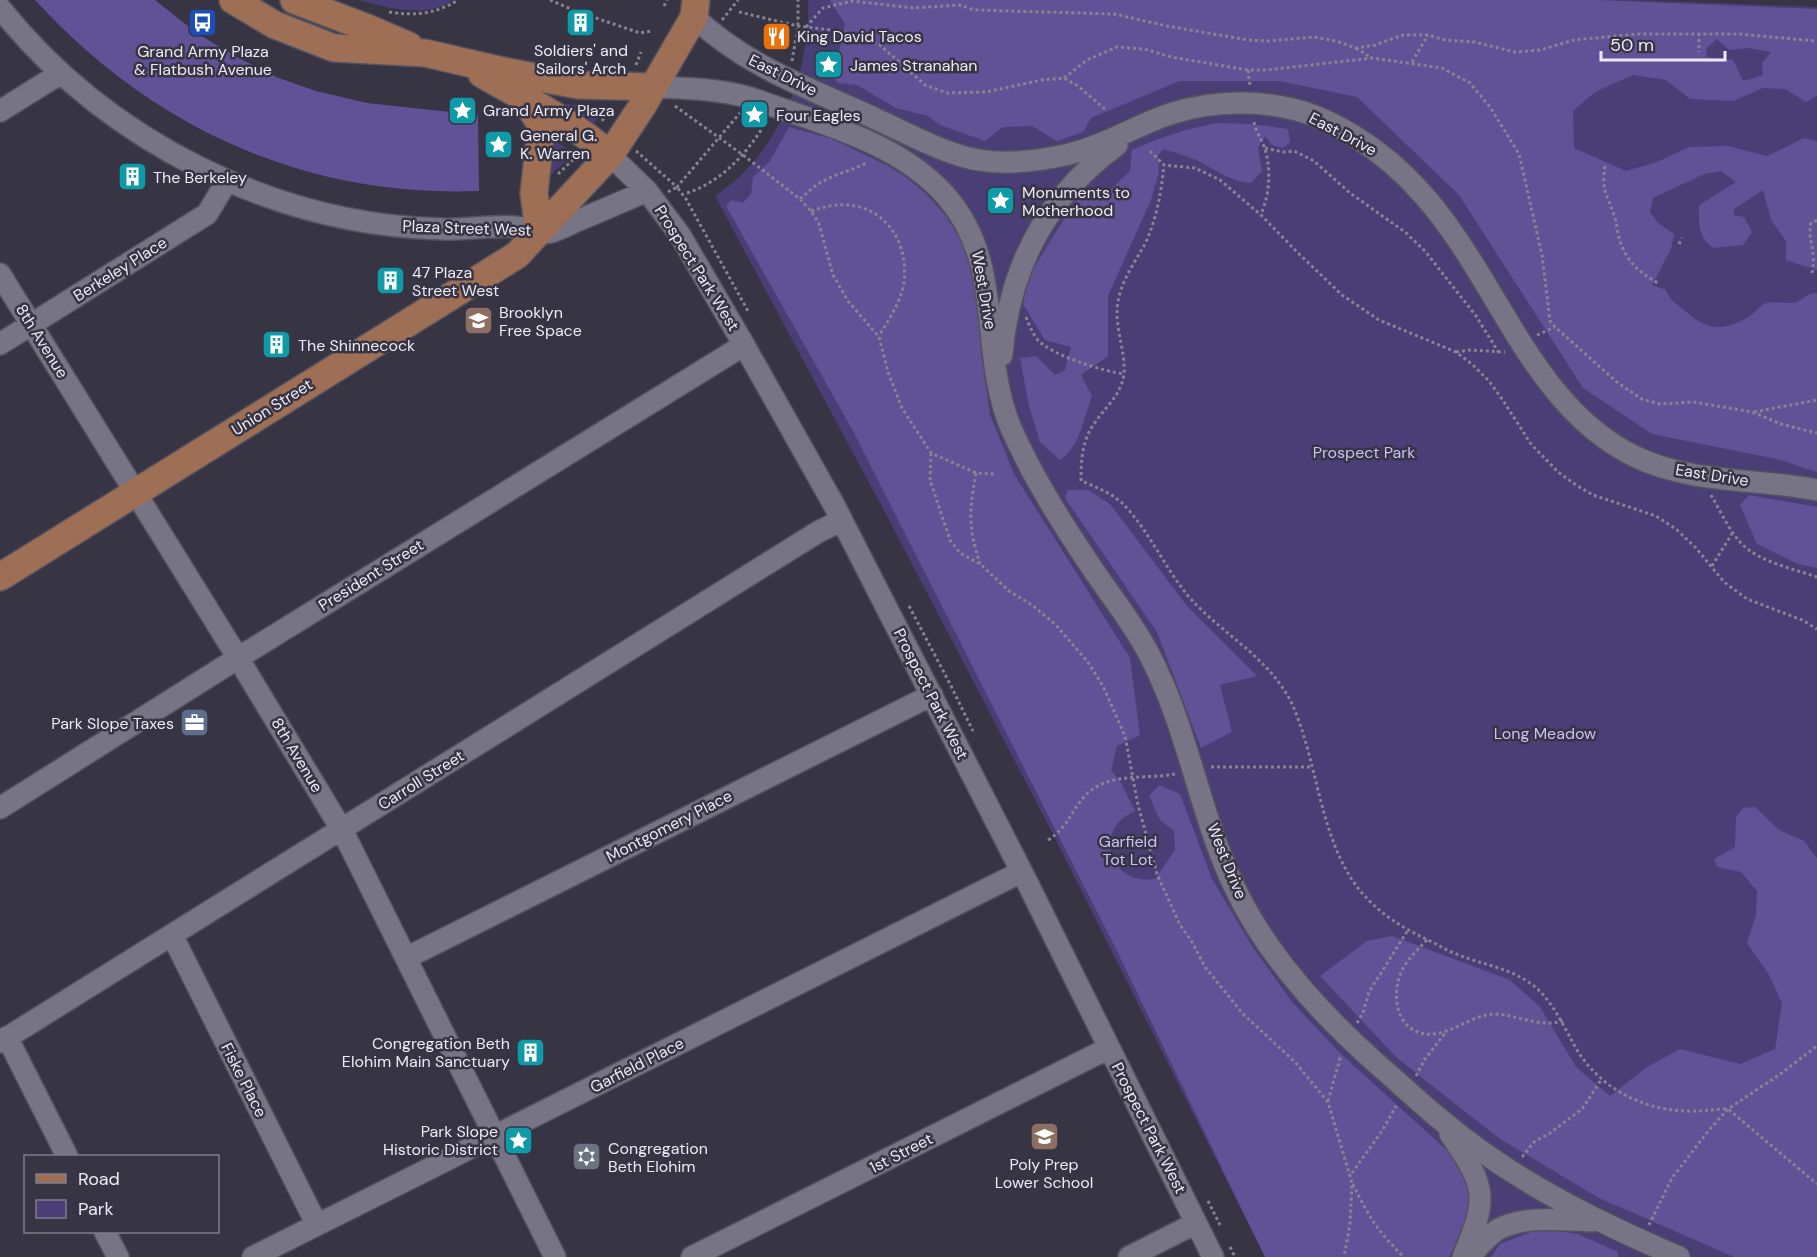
<svg xmlns="http://www.w3.org/2000/svg" width="1817" height="1257" viewBox="0 0 1817 1257" font-family="'DM Sans',sans-serif">
<style>
.green{fill:#4a3e76}
.forest{fill:#615297;fill-rule:evenodd}
.lines{fill:none;stroke-linecap:round;stroke-linejoin:round}
.minor-casing{stroke:#53525f;stroke-width:24}
.major-casing{stroke:#53525f;stroke-width:30}
.path{stroke:#868491;stroke-width:3;stroke-dasharray:3 3;stroke-linecap:butt}
.minor{stroke:#767485;stroke-width:21}
.major{stroke:#9e6f54;stroke-width:27}
.labels{text-anchor:middle;dominant-baseline:central;stroke-width:5;stroke-linejoin:round;paint-order:stroke}
.poi-label{font-size:16px;fill:#ebeaf4;stroke:#373444;text-anchor:start}
.street-label{font-size:16px;fill:#ebeaf4;stroke:#373444}
.park-label{font-size:16px;fill:#cac0fc;stroke:#373444}
</style>
<rect width="100%" height="100%" fill="#373444"/>
<!-- green -->
<path class="green" d="M359 0H453C426 19 388 8 359 0Z
M808 0H1630L1817 7V1257H1265L1054 836 889 520 715 196C726 188 738 179 747 169 789 124 810 61 808 0Z
M566 104 602 107 593 126 565 107Z
M553 141H556L574 154 547 178Z"/>
<!-- forest -->
<path class="forest" d="M35 0H155L198 34 237 57 276 77 316 91 367 103 478 115 479 191C306 198 152 128 35 0Z
M830 0H1596L1817 9V96L1806 102 1785 89 1763 88 1733 101 1690 99 1666 80 1633 75 1595 92 1573 111 1574 148 1626 171 1657 162 1689 147 1728 146 1767 156 1804 138 1817 141V270L1786 260V241L1771 220 1763 190 1734 209V215L1744 217 1752 232 1743 245 1713 248C1698 237 1699 223 1699 205L1736 182 1721 171 1704 174 1653 198 1650 212 1658 223 1674 234 1671 249 1652 285 1666 290C1669 300 1676 303 1684 310 1708 332 1727 332 1754 313 1757 310 1760 306 1764 304 1775 300 1787 305 1796 302 1804 299 1808 292 1817 293V472L1781 460 1652 434 1583 388 1459 195 1357 97 1279 81H1180L1091 118 1083 132 1057 141 1032 126 1003 127 985 141 940 125 928 116 896 108 857 85 839 83 825 72 838 57 845 24ZM1717 39 1729 50 1748 48 1771 52 1762 63 1763 75 1743 81 1733 60 1706 57 1707 48Z
M1219 123 1252 124 1288 129 1290 142 1283 148 1272 145 1265 136 1258 147 1262 171 1251 183C1228 181 1214 168 1194 159 1184 155 1173 152 1163 149L1158 155 1159 172 1151 200 1108 296V356L1081 375 1092 396C1084 417 1080 447 1060 460L1040 442 1029 406 1020 358 1036 356 1055 375 1065 370 1071 347 1045 340 1023 304 1030 274 1077 198 1108 192 1130 171 1132 150C1161 137 1188 128 1219 123Z
M789 127 832 139 888 166 907 178 925 193 946 216 960 239 968 258 976 286 980 308 981 353 990 415 1014 474 1130 658 1140 735 1117 746 1111 770 1121 783 1135 811C1092 829 1109 886 1155 879L1175 850 1174 831 1160 820 1149 796 1159 785 1180 794 1212 879 1252 946 1292 1002 1340 1053 1463 1165 1473 1190 1468 1221 1449 1257H1265L1116 949 853 431 726 206 731 200 743 203 751 194 753 177 770 161Z
M1068 490H1088L1110 504 1187 606 1257 676 1220 685 1232 732 1201 748 1157 632 1065 498Z
M1749 495 1817 507V568L1798 564 1757 544 1740 505Z
M1755 807 1779 830 1804 841 1817 858V1257H1734L1599 1198 1500 1139 1397 1058 1320 976 1367 941 1392 936 1510 980 1540 1007 1576 1067 1610 1096 1647 1067 1680 1049 1740 1064 1775 1049 1782 1003 1768 973 1747 943 1756 915 1757 891 1741 872 1717 867 1714 859 1735 847 1736 817 1743 808Z
M1541 1228 1578 1234 1618 1252V1257H1491L1500 1244Z"/>
<g class="lines">
<defs>
<path id="minor" d="M0 8C106 140 273 225 442 229 457 230 473 228 488 227 497 227 506 226 515 227 526 227 540 235 551 232 562 229 573 222 584 218 605 209 626 200 647 191
M694 17C747 67 809 88 874 118 905 132 946 155 979 160 1007 165 1037 161 1065 155 1103 147 1134 126 1170 114 1215 99 1271 99 1315 116 1373 140 1420 184 1455 236 1508 312 1546 413 1634 456 1691 484 1756 478 1817 490
M652 87C686 88 719 89 751 98 818 123 898 141 946 196 1006 265 978 350 1011 428 1033 478 1063 525 1094 571 1113 599 1135 626 1150 656 1188 729 1199 812 1234 886 1265 953 1321 1014 1376 1063 1398 1082 1419 1102 1441 1120 1512 1180 1595 1221 1679 1257
M0 111 61 73
M610 155 647 191 680 235 744 345 834 505 1028 884 1213 1257
M0 274 238 658 342 830 555 1257
M0 344 207 214 227 181
M1002 355C1009 268 1046 197 1117 145
M0 808 238 658 744 345
M172 935 317 1225
M406 958 932 695
M7 1037 67 1156
M0 1042 818 532 842 520
M1450 1134C1487 1188 1488 1197 1463 1257
M105 1232 118 1257
M253 1257 1021 872
M692 1257 1109 1048
M1129 1257 1196 1223
M1470 1257C1478 1247 1487 1237 1497 1230 1521 1215 1564 1220 1592 1221"/>
<path id="major" d="M233 0 275 25 334 48 425 53 503 71 578 85 652 87
M294 0 365 27 409 46
M482 74C525 99 573 122 610 155
M525 100 538 120 541 130 534 193 539 231
M0 577 517 255 610 155 643 105 694 17 696 0"/>
</defs>
<!-- minor casing -->
<use href="#minor" class="minor-casing"/>
<!-- major casing -->
<use href="#major" class="major-casing"/>
<!-- path -->
<path class="path" d="M550 0 578 12
M664 6 667 0
M389 12C415 16 436 14 458 0
M739 12 798 26 840 31 867 39 881 46 925 85 947 93 986 92 1042 80 1064 78 1078 86 1106 110
M590 16 640 33 652 31
M722 20 738 0
M806 27 823 8 852 1 914 8 959 5 975 10 1114 14 1167 26 1248 40 1268 41 1314 37 1336 41 1356 48 1375 45 1403 35H1428L1445 40 1474 42 1515 52 1540 50 1574 40 1637 34H1738L1817 41
M1699 33V52
M1356 48 1370 57
M792 61 798 26V0
M1412 62 1428 35
M636 65 641 52
M1248 70 1250 86
M1064 78 1087 60 1117 47 1144 49 1171 57 1248 70H1267L1372 58 1442 68 1470 83 1490 107 1519 154 1542 255 1550 321 1555 327 1618 383 1642 399 1660 404 1693 402 1752 412 1781 424 1817 433
M675 106 743 155 800 199 811 211 819 224 833 275 848 301 879 337 888 372 902 408 931 453 976 473 994 474
M602 121 611 106
M1254 122C1256 132 1262 140 1265 149 1271 169 1270 194 1261 214
M1265 148 1283 152 1294 151 1314 161 1350 193 1405 232 1425 251 1476 316 1499 353
M636 151 677 187 740 113
M1150 151 1164 165 1195 168 1220 180 1261 215 1296 251 1342 295 1379 320 1456 352 1473 365 1489 381 1502 399 1531 444 1558 472 1576 485 1593 495 1656 516 1676 529 1696 548 1724 582 1747 599 1802 620 1817 629
M1605 166C1601 190 1607 194 1614 215 1617 223 1617 231 1619 238 1626 261 1638 272 1658 283
M558 174 577 156
M668 192 677 187 686 199 748 311
M687 193C723 181 747 153 767 121
M800 199C810 190 819 182 832 177 845 171 856 169 868 162
M811 211C824 207 835 204 848 205 887 208 909 245 904 282 901 302 889 319 879 336
M1679 244 1682 238
M1812 273C1817 251 1807 241 1811 223L1817 220
M1026 317C1029 325 1032 332 1037 339 1050 355 1103 371 1124 374
M1537 335 1555 327
M1456 352 1470 350 1505 352
M1754 412 1817 400
M931 453 930 480 950 540 960 553 980 564 1009 591 1032 605 1055 624 1087 661 1103 686 1125 736 1138 805 1157 874 1180 925 1191 940 1205 967 1243 1014 1295 1062 1328 1102 1352 1183 1350 1224 1344 1257
M976 473C969 512 968 526 980 564
M1081 481C1081 459 1082 439 1096 421 1105 408 1117 398 1122 383 1130 359 1113 329 1118 302 1121 281 1135 262 1145 244 1157 218 1161 193 1164 165
M1084 482C1098 488 1111 493 1122 503 1149 530 1164 567 1189 597 1222 634 1270 658 1292 704 1319 764 1319 842 1362 893 1382 916 1405 929 1432 942 1440 946 1446 950 1454 953 1479 964 1507 967 1530 983 1550 997 1561 1021 1572 1041 1594 1084 1637 1109 1685 1111 1700 1112 1713 1109 1728 1109L1817 1184
M1711 495C1721 512 1730 533 1744 546 1763 563 1794 569 1817 577
M1712 566 1733 532
M909 606 949 682 973 731
M1211 767H1313
M1048 840C1069 826 1068 816 1083 798 1105 771 1144 780 1175 774
M1427 940C1407 960 1394 973 1397 1003 1398 1012 1402 1021 1409 1027 1437 1049 1467 1014 1495 1014 1519 1015 1539 1028 1563 1021
M1357 1023 1363 1013 1369 992 1408 930
M1416 1076 1425 1059 1446 1032
M1328 1101 1341 1055
M1522 1157 1534 1142 1550 1133 1582 1109 1601 1080
M1352 1173 1382 1131 1396 1106
M1353 1184C1368 1216 1379 1233 1404 1257
M1208 1201 1220 1225
M1649 1225 1672 1178 1709 1130 1728 1109 1779 1075 1817 1046
M1230 1247 1235 1257"/>
<!-- minor -->
<use href="#minor" class="minor"/>
<!-- major -->
<use href="#major" class="major"/>
</g>
<!-- icons -->
<defs>
<symbol id="building-square" viewBox="-11 -11 22 22"><rect x="-9" y="-9" width="18" height="18" rx="4" fill="#0f9aa8" stroke="#373444"/><path d="M-4-6H4V6H1V3H-1V6H-4ZM-2.5-4.3h1.7v1.8h-1.7ZM.8-4.3h1.7v1.8H.8ZM-2.5-1h1.7V.8h-1.7ZM.8-1h1.7V.8H.8Z" fill="#fff"/></symbol>
<symbol id="bus-square" viewBox="-11 -11 22 22"><rect x="-9" y="-9" width="18" height="18" rx="4" fill="#1a4fb4" stroke="#373444"/><path d="M-5-6H5V4H4V6H2V4H-2V6H-4V4H-5ZM-3.5-4V0h7V-4ZM-3.5 1.2v1.5H-2V1.2ZM2 1.2v1.5H3.5V1.2Z" fill="#fff"/></symbol>
<symbol id="restaurant-square" viewBox="-11 -11 22 22"><rect x="-9" y="-9" width="18" height="18" rx="4" fill="#e8710a" stroke="#373444"/><path d="M-5-6h1v4h1v-4h1v4h1v-4h1v5L-1.5 .5V6h-2V.5L-5-1ZM5-6V6H3V1.5H1.5Q1.5-4 5-6Z" fill="#fff"/></symbol>
<symbol id="sight-square" viewBox="-11 -11 22 22"><rect x="-9" y="-9" width="18" height="18" rx="4" fill="#0f9aa8" stroke="#373444"/><path d="M0-6L1.8-2.2L6-1.7L2.9 1.2L3.7 5.4L0 3.3L-3.7 5.4L-2.9 1.2L-6-1.7L-1.8-2.2Z" fill="#fff"/></symbol>
<symbol id="school-square" viewBox="-11 -11 22 22"><rect x="-9" y="-9" width="18" height="18" rx="4" fill="#8d6e63" stroke="#373444"/><path d="M0-5L7-2L0 1L-7-2ZM-4 1L0 2.5L4 1V4Q0 6-4 4Z" fill="#fff"/></symbol>
<symbol id="office-square" viewBox="-11 -11 22 22"><rect x="-9" y="-9" width="18" height="18" rx="4" fill="#5c6f8a" stroke="#373444"/><path d="M-6-3h4V-5.5h4V-3h4V5H-6ZM-1-4.5V-3h2v-1.5ZM-6 0V1H6V0Z" fill="#fff"/></symbol>
<symbol id="synagogue-square" viewBox="-11 -11 22 22"><rect x="-9" y="-9" width="18" height="18" rx="4" fill="#6b7280" stroke="#373444"/><path d="M0-6.5L5.6 3.2H-5.6ZM0 6.5L5.6-3.2H-5.6Z" fill="#fff"/></symbol>
</defs>
<g fill-rule="evenodd">
<use href="#building-square" x="564" y="6" width="33" height="33"/>
<use href="#bus-square" x="186" y="6" width="33" height="33"/>
<use href="#restaurant-square" x="760" y="20" width="33" height="33"/>
<use href="#sight-square" x="812" y="48" width="33" height="33"/>
<use href="#sight-square" x="446" y="94" width="33" height="33"/>
<use href="#sight-square" x="738" y="98" width="33" height="33"/>
<use href="#sight-square" x="482" y="128" width="33" height="33"/>
<use href="#building-square" x="116" y="160" width="33" height="33"/>
<use href="#sight-square" x="984" y="184" width="33" height="33"/>
<use href="#building-square" x="374" y="264" width="33" height="33"/>
<use href="#school-square" x="462" y="304" width="33" height="33"/>
<use href="#building-square" x="260" y="328" width="33" height="33"/>
<use href="#office-square" x="178" y="706" width="33" height="33"/>
<use href="#building-square" x="514" y="1036" width="33" height="33"/>
<use href="#school-square" x="1028" y="1120" width="33" height="33"/>
<use href="#sight-square" x="502" y="1124" width="33" height="33"/>
<use href="#synagogue-square" x="570" y="1140" width="33" height="33"/>
</g>
<g class="labels">
<!-- poi labels -->
<g class="poi-label">
<text x="797" y="36">King David Tacos</text>
<text x="581" y="50" text-anchor="middle">Soldiers' and<tspan x="581" dy="18">Sailors' Arch</tspan></text>
<text x="203" y="51" text-anchor="middle">Grand Army Plaza<tspan x="203" dy="18">&amp; Flatbush Avenue</tspan></text>
<text x="850" y="65">James Stranahan</text>
<text x="483" y="110">Grand Army Plaza</text>
<text x="776" y="115">Four Eagles</text>
<text x="520" y="135">General G.<tspan x="520" dy="18">K. Warren</tspan></text>
<text x="153" y="177">The Berkeley</text>
<text x="1022" y="192">Monuments to<tspan x="1022" dy="18">Motherhood</tspan></text>
<text x="412" y="272">47 Plaza<tspan x="412" dy="18">Street West</tspan></text>
<text x="499" y="312">Brooklyn<tspan x="499" dy="18">Free Space</tspan></text>
<text x="298" y="345">The Shinnecock</text>
<text x="174" y="723" text-anchor="end">Park Slope Taxes</text>
<text x="510" y="1043" text-anchor="end">Congregation Beth<tspan x="510" dy="18">Elohim Main Sanctuary</tspan></text>
<text x="498" y="1131" text-anchor="end">Park Slope<tspan x="498" dy="18">Historic District</tspan></text>
<text x="608" y="1148">Congregation<tspan x="608" dy="18">Beth Elohim</tspan></text>
<text x="1044" y="1164" text-anchor="middle">Poly Prep<tspan x="1044" dy="18">Lower School</tspan></text>
</g>
<!-- street labels -->
<g class="street-label">
<text transform="translate(783 75) rotate(26)">East Drive</text>
<text transform="translate(1343 134) rotate(28)">East Drive</text>
<text transform="translate(467 228) rotate(2)">Plaza Street West</text>
<text transform="translate(697 268) rotate(58)">Prospect Park West</text>
<text transform="translate(120 269) rotate(-32)">Berkeley Place</text>
<text transform="translate(984 290) rotate(80)">West Drive</text>
<text transform="translate(42 341) rotate(58)">8th Avenue</text>
<text transform="translate(272 407) rotate(-32)">Union Street</text>
<text transform="translate(1712 475) rotate(9)">East Drive</text>
<text transform="translate(371 575) rotate(-32)">President Street</text>
<text transform="translate(931 694) rotate(63)">Prospect Park West</text>
<text transform="translate(297 755) rotate(59)">8th Avenue</text>
<text transform="translate(421 780) rotate(-32)">Carroll Street</text>
<text transform="translate(669 826) rotate(-27)">Montgomery Place</text>
<text transform="translate(1227 861) rotate(68)">West Drive</text>
<text transform="translate(637 1065) rotate(-27)">Garfield Place</text>
<text transform="translate(244 1080) rotate(63)">Fiske Place</text>
<text transform="translate(1149 1128) rotate(63)">Prospect Park West</text>
<text transform="translate(901 1153) rotate(-27)">1st Street</text>
</g>
<!-- park labels -->
<g class="park-label">
<text x="1364" y="452">Prospect Park</text>
<text x="1545" y="733">Long Meadow</text>
<text x="1128" y="841">Garfield<tspan x="1128" dy="18">Tot Lot</tspan></text>
</g>
</g>
<!-- legend -->
<rect x="24" y="1155" width="195" height="78" fill="#373444" stroke="#7f7d8a" stroke-width="1.5"/>
<rect x="36" y="1174" width="30" height="9" fill="#9e6f54" stroke="#7f7d8a" stroke-width="1.5"/>
<text x="78" y="1185" font-size="18" fill="#ebeaf4">Road</text>
<rect x="36" y="1200" width="30" height="18" fill="#4a3e76" stroke="#7f7d8a" stroke-width="1.5"/>
<text x="78" y="1215" font-size="18" fill="#ebeaf4">Park</text>
<!-- scale -->
<path d="M1601 51v9h124v-9" fill="none" stroke="#ebeaf4" stroke-width="3"/>
<text x="1610" y="51" font-size="18" fill="#ebeaf4" stroke="#373444" stroke-width="4.5" paint-order="stroke">50 m</text>
</svg>
